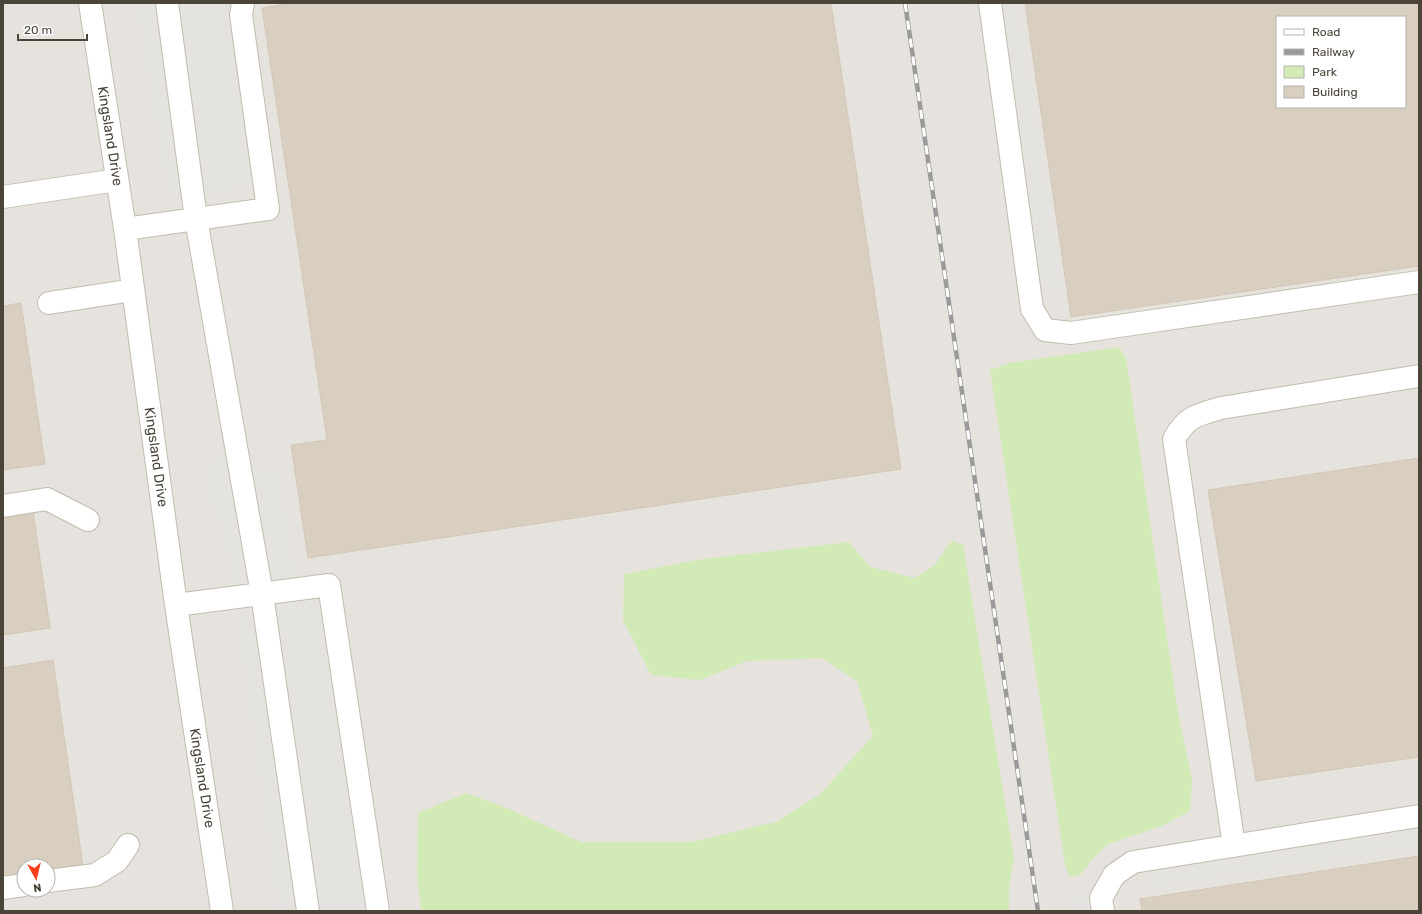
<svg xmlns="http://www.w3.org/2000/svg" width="1422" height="914" viewBox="0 0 1422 914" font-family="Rubik,sans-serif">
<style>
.industrial{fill:#e6e2dd;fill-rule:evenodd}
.green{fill:#d2eab5}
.parking{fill:#e5e3e0}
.building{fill:#d8cfc1;stroke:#d3c7b4;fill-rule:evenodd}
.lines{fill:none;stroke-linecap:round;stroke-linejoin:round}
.minor-casing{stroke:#c2bbae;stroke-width:24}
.minor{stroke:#fff;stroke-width:22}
.rail-casing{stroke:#9a9a9a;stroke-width:4.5}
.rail{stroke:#fff;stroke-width:3;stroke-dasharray:9;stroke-linecap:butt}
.labels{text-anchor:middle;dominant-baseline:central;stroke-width:3.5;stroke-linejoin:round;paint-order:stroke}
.street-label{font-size:14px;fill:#4b4439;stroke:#fff}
</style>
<rect width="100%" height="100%" fill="#f6f3ec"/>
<!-- industrial -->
<path class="industrial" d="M3 3H1419V911H3ZM1277 17H1405V107H1277ZM24 866H48V890H24Z"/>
<!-- green -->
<path class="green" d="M1119 347 1126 358 1178 713 1192 780 1190 811 1162 826 1108 844 1091 861 1081 874 1070 877 1065 864 990 370 1010 363Z
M952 540 963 545 1014 859 1009 885V911H421L417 875 418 813 466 793 509 809 581 842H691L776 822 820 794 873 736 857 681 822 658 747 661 700 680 651 675 623 620 624 574 703 559 849 542 870 567 914 578 935 565Z"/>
<!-- parking -->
<path class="parking" d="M134 3H252L254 36 275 187 165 199Z
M973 3H1019L1065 293 1021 300Z
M252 451 256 473 280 470 297 573 333 567 391 911H276L221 524 211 516 201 460Z
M1419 824V849L1153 889 1149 863Z
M1100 890 1103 911H1072L1070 895Z"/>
<!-- building -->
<path class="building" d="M293 3H831L901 469 308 558 291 445 327 440 262 8Z
M1025 3H1419V266L1071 317ZM1277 17H1405V107H1277Z
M21 303 45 464 3 470V306Z
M1419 458V757L1256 781 1208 490Z
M33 511 50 628 3 635V516Z
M53 660 83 866 48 871V866H24V875L3 878V668Z
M1419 856V911H1142L1140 899Z"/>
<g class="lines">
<defs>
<path id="minor" d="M90 3 125 229 176 605 222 911
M167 3 196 219 262 594 308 911
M990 3 1032 309 1045 330 1071 333 1419 282
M3 197 117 180
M125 229 268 209 241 15 243 3
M49 303 133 290
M3 506 47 499 88 520
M176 605 329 585 378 911
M1234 846 1174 439C1187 416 1197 415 1221 408L1419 376
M48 881 95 875 117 861 128 845
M3 888 24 885
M1103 911 1101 898 1114 875 1133 862 1419 816"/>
</defs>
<!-- minor casing -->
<use href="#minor" class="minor-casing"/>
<!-- minor -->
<use href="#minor" class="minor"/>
<defs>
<path id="rail" d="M905 3 1038 911"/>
</defs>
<!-- rail casing -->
<use href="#rail" class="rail-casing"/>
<!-- rail -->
<use href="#rail" class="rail"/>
</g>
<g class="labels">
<!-- street labels -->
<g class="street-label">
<text transform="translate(110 136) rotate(81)">Kingsland Drive</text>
<text transform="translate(156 457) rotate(82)">Kingsland Drive</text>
<text transform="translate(202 778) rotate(81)">Kingsland Drive</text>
</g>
</g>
<!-- border -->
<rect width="1422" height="914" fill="none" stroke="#4b4439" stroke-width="8"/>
<!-- legend -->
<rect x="1276" y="16" width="130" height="92" fill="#ffffff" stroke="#b7b4b0"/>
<rect x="1284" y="29" width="20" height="6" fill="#ffffff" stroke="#b7b4b0"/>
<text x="1312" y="36" font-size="12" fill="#4b4439">Road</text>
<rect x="1284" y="49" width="20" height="6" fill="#9a9a9a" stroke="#b7b4b0"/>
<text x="1312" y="56" font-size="12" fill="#4b4439">Railway</text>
<rect x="1284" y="66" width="20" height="12" fill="#d2eab5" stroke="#b7b4b0"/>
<text x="1312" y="76" font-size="12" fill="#4b4439">Park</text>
<rect x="1284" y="86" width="20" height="12" fill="#d8cfc1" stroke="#b7b4b0"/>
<text x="1312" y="96" font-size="12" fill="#4b4439">Building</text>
<!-- north arrow -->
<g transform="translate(36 878) rotate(172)"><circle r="19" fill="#ffffff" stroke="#b7b4b0"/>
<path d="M0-3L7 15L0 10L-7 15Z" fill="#fc3f1d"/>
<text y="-6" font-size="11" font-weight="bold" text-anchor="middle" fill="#4b4439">N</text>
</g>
<!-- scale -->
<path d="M18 34v6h69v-6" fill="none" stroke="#4b4439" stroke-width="2"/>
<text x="24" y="34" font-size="12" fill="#4b4439" stroke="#ffffff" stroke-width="3" paint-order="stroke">20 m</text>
</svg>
